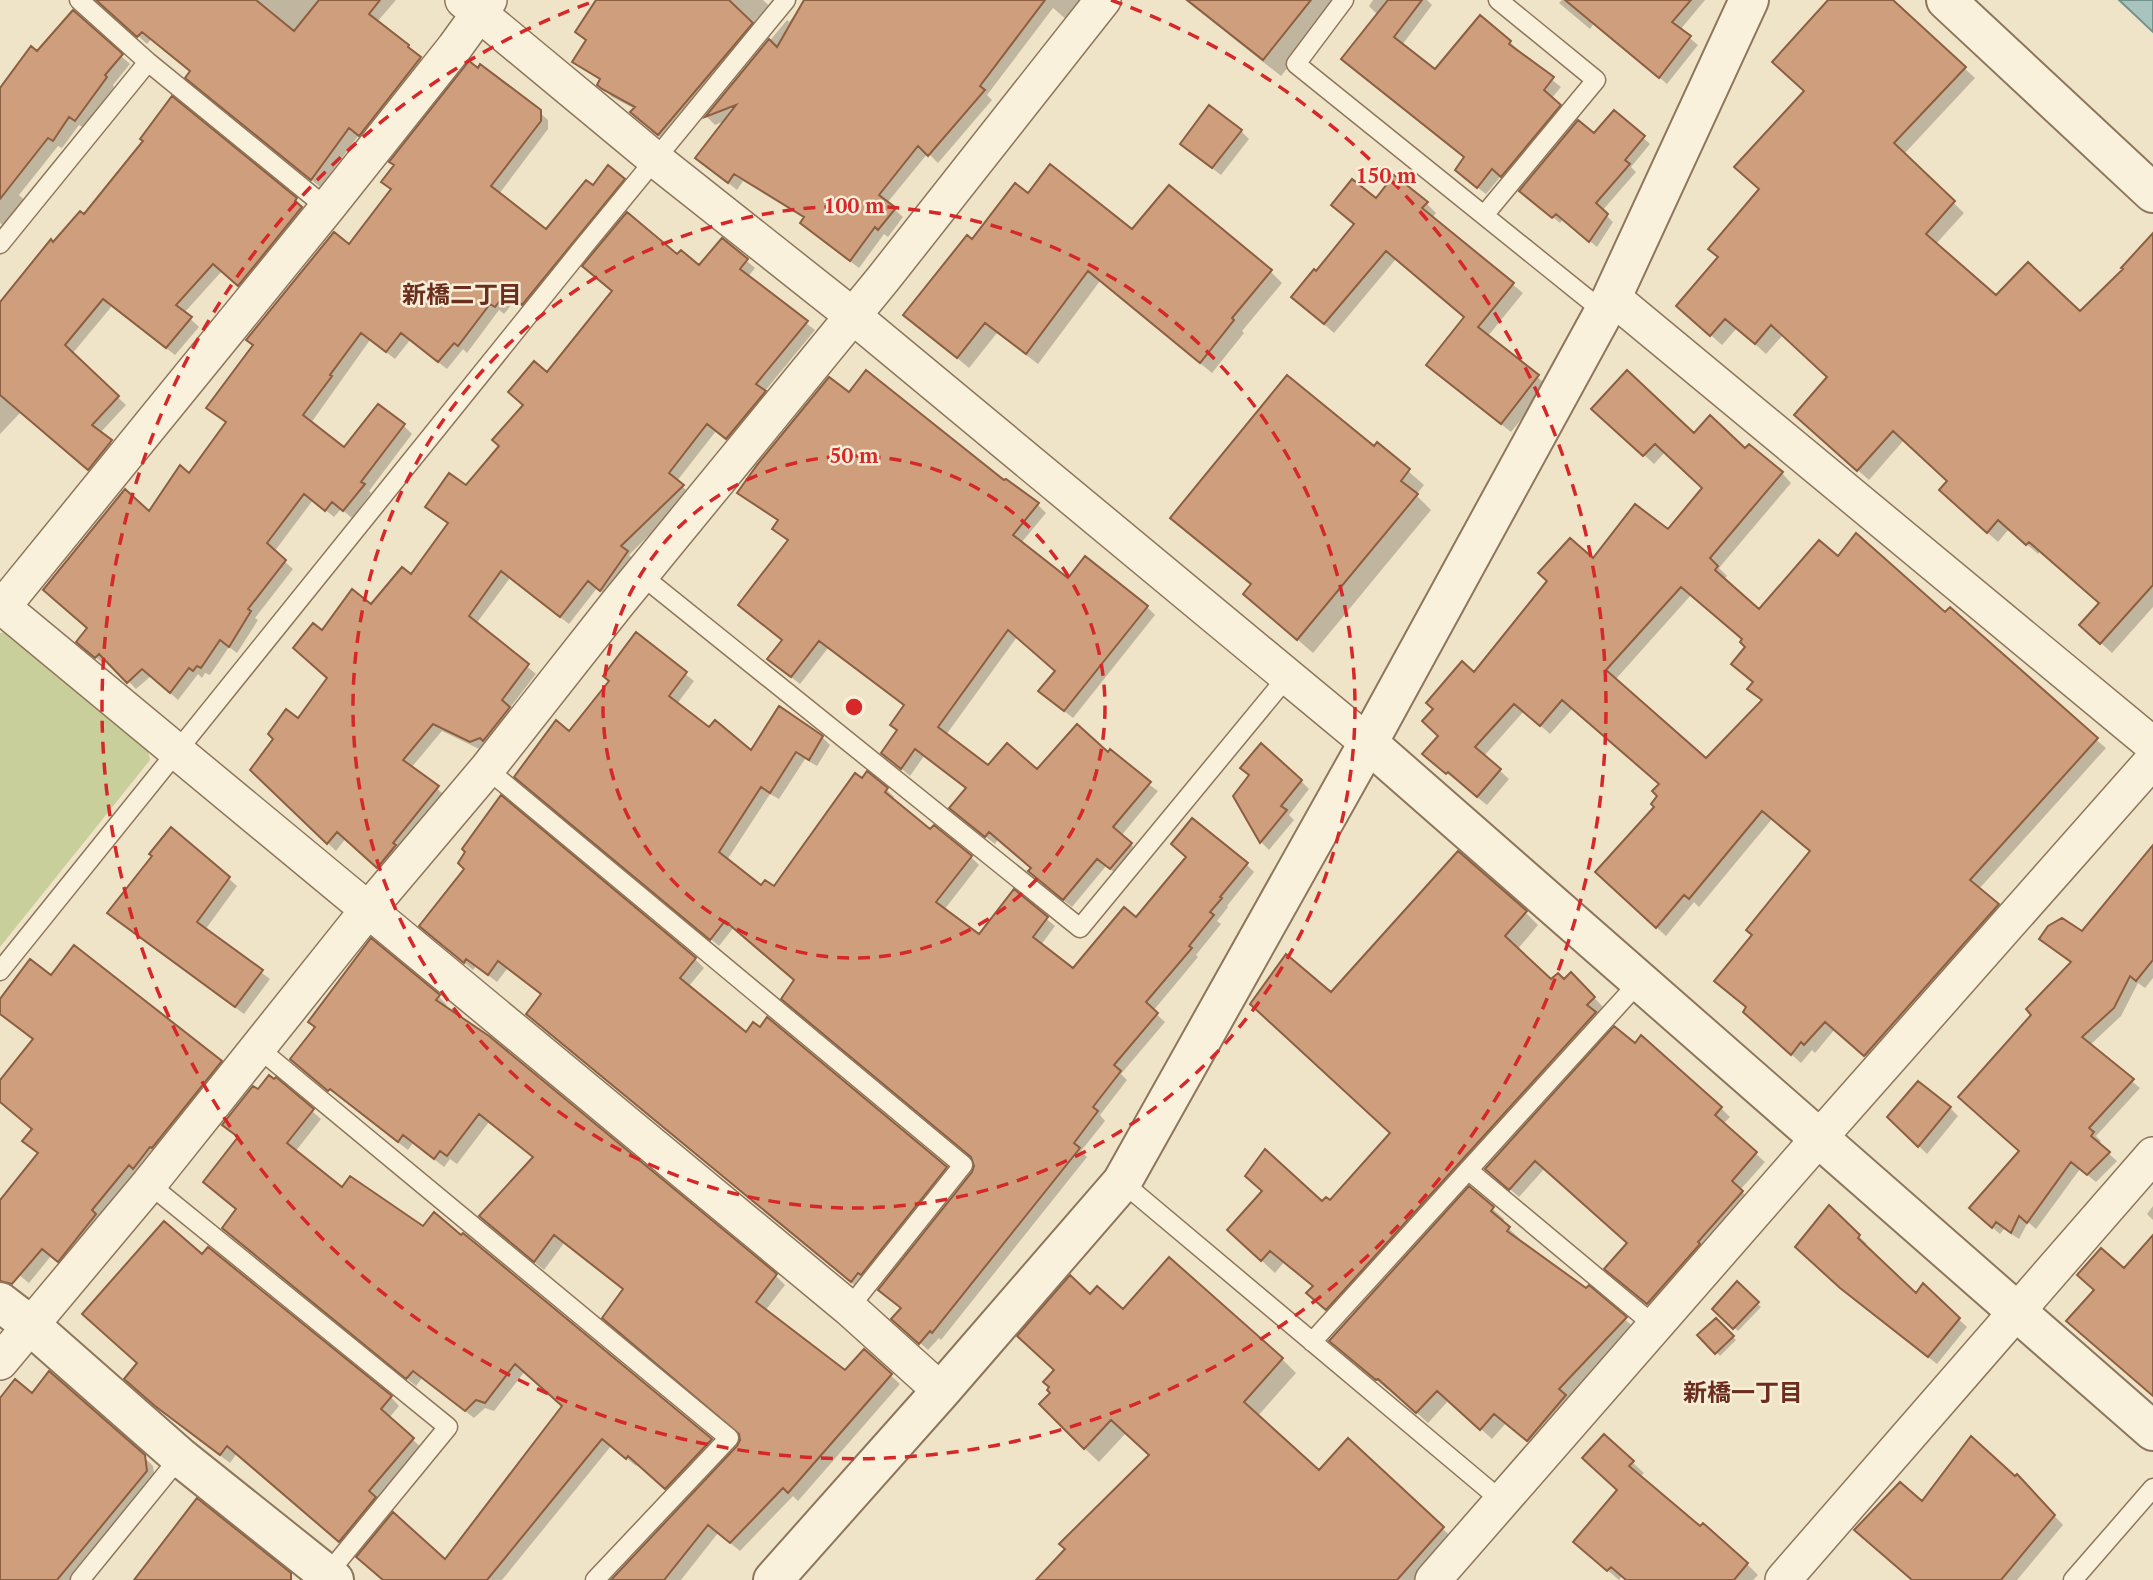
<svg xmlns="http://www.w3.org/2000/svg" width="2153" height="1580" viewBox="0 0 2153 1580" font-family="'PT Serif','Noto Sans JP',serif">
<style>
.green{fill:#c9cf9b}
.water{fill:#a9c4bc;stroke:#6f938a;stroke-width:2}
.shadow{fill:#0003;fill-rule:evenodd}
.building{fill:#cf9f7d;stroke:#8d5f41;stroke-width:2;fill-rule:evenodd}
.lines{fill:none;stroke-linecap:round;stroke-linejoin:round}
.service-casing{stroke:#8d765c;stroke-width:21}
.minor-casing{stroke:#8d765c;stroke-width:38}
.tertiary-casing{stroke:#8d765c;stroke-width:42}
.service{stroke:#faf1dc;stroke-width:18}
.minor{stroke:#faf1dc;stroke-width:35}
.tertiary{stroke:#faf1dc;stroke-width:38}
.ring{fill:none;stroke:#d62828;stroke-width:3.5;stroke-dasharray:12 9}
.labels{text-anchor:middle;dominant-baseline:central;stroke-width:5;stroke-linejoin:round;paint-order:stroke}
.neighbourhood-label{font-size:24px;font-weight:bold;fill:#6b2e1e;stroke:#f7eed8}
.centre{fill:#d62828;stroke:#f7eed8;stroke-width:3.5}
.ring-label{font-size:21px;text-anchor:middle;font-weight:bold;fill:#d62828;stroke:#f7eed8;stroke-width:5;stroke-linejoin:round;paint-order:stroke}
</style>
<rect width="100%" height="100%" fill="#f0e4c8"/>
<!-- green -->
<path class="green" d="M17 630 144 731 150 760 0 947V633Z"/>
<!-- water -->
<path class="water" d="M2119 0H2153V32Z"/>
<!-- shadow -->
<path class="shadow" d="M98 0H396L377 22 408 46 429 67 368 143 359 135 320 187 196 86 191 72 151 39 147 44Z
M595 0H763L776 12 667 143 640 120 635 109 612 97 599 84 601 81 575 61 587 41 577 32 597 1Z
M817 0H1086L1067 20 1053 8 987 95 992 100 938 163 928 153 887 203 903 217 888 237 884 234 859 268 811 232 802 223 805 219 743 181 737 190 698 158 727 120 715 125 707 117 787 20 789 22 798 11ZM745 103 729 109V106Z
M1185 0H1341L1281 76Z
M1373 0H1427L1432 5 1402 45 1435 71 1510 42 1518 50 1517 52 1561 87 1551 99 1568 114 1510 184 1501 176 1486 194 1465 178 1466 158 1378 15 1369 6Z
M1562 0H1705L1680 30 1698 45 1667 84 1594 23 1590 29 1559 3Z
M1830 0H1890L1975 78 1904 154 1964 213 1935 245 1997 297 2080 314 2153 249V607L2112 653 2092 635 2101 604 2040 551 2038 554 2009 529 1998 542 1952 501 1949 482 1904 440 1869 480 1806 425 1829 377 1783 335 1766 354 1737 328 1722 345 1689 316 1760 189 1805 91Z
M37 53 121 56 130 64 113 85 114 87 84 128 79 125 62 148 58 146 19 195 29 204 9 230 0 223V89Z
M539 112 548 120V129L499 194 547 231 593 188 624 180 632 188 531 311 516 299 504 314 499 310 467 353 463 349 447 369 410 340 395 359 370 340 311 423 345 450 404 426 412 434 369 491 371 493 352 518 341 509 334 517 313 500 274 552 293 569 255 618 258 620 237 653 229 647 210 675 205 673 202 678 198 674 178 700 151 676 136 689 108 660 104 664 86 650 89 629 150 514 190 475 227 423 209 408 349 246 392 190 383 182Z
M1614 112 1650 144 1631 167 1636 172 1602 211 1613 222 1597 247 1563 219 1560 223 1528 197 1594 136Z
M1241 131 1249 139 1221 175 1191 152Z
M1028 196 1132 231 1270 271 1282 283 1242 331 1244 333 1212 373 1100 281 1038 364 997 333 969 368 905 314 972 242Z
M296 199 309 216 247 293 222 271 184 313 199 327 175 355 112 306 72 354 126 405 100 433 119 450 97 477 21 412 0 434V305L54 244 84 216Z
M1377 201 1426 203 1436 213 1432 218 1523 293 1488 336 1548 386 1511 432 1438 374 1465 317 1396 259 1334 333 1303 306 1317 274Z
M722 240 755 268 747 278 815 330 764 392 772 400 735 445 716 431 677 481 690 494 629 555 635 561 609 598 597 588 569 624 510 578 476 624 536 674 509 709 517 716 490 746 479 749 442 731 411 768 446 796 386 874 346 838 336 851 253 770 299 720 329 678 322 632 371 607 412 577 449 524 427 506 466 488 501 446 524 406 548 374 677 257 699 267Z
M850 395 1005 483 1006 481 1038 505 1046 513 1021 543 1068 580 1147 607 1155 615 1073 718 1049 699 1056 671 1017 637 946 735 988 767 1037 771 1108 755 1158 791 1121 836 1139 852 1119 876 1106 866 1072 907 1038 880 1033 868 998 839 995 844 959 816 968 789 924 756 910 776 883 753 899 731 905 706 828 648 800 684 778 667 784 641 789 542 774 529 779 522 740 493Z
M1603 418 1694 436 1745 450 1782 473 1791 483 1719 568 1727 576 1723 580 1759 611 1838 559 1945 615 2106 748 1979 889 2007 914 1875 1064 1835 1029 1815 1053 1812 1050 1801 1063 1754 1021 1748 1008 1753 935 1812 852 1772 819 1699 907 1694 902 1666 936 1606 882 1656 807 1660 784 1573 708 1550 734 1524 711 1484 756 1509 779 1487 805 1434 763 1440 736 1474 674 1593 561 1668 531 1704 488 1665 452 1654 464ZM1691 595 1744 639 1747 647 1733 664 1754 683 1750 689 1763 701 1706 760 1615 680Z
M1377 444 1424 485 1416 495 1431 510 1313 653 1245 594 1252 586 1172 518 1374 448Z
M636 635 694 681 677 704 709 729 751 753 822 737 830 745 817 766 805 759 779 799 770 794 727 860 761 887 774 888 886 789 894 797 892 800 931 832 971 857 979 865 944 910 979 936 1014 892 1055 926 1041 945 1074 971 1137 919 1246 864 1254 872 1227 906 1228 907 1217 921 1221 924 1196 955 1198 957 1153 1011 1165 1022 1121 1074 1127 1080 1100 1115 1105 1121 1081 1151 1087 1157 941 1340 939 1338 928 1350 902 1327 903 1309 973 1173 976 1166 973 1158 796 981 734 927 719 946 524 785 611 682Z
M1290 770 1309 789 1289 815 1294 820 1269 850 1261 842 1235 796Z
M2143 859 2153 869V978L2145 988 2138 983 2121 1016 2089 1046 2140 1088 2096 1136 2101 1141 2098 1144 2117 1161 2096 1182 2080 1169 2036 1229 2028 1222 2019 1239 2004 1229 2000 1234 1979 1216 2021 1151 2034 1015 2072 963 2041 939 2082 934 2128 878 2127 876Z
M228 878 237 886 205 930 270 979 244 1014 118 921Z
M1525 912 1538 925 1517 950 1551 981H1564L1571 974 1606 1010 1340 1321 1321 1306 1314 1287 1284 1262 1275 1273 1242 1242 1322 1204 1330 1203 1392 1133 1331 995Z
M430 934 695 959 704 968 688 987 746 1034 946 1168 955 1177 860 1290 537 1023 543 995 507 969 497 982 476 966 473 970Z
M52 977 220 1062 229 1071 67 1269 51 1256 29 1283 0 1260V1203L40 1154 33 1149 34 1130 0 1101V1083L35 1040 0 1013V1001Z
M438 996 447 1005 445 1008 776 1276 785 1285 765 1311 845 1373 864 1351 900 1384 798 1501 793 1496 740 1551 718 1533 681 1580H613L739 1447 742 1435 624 1290 564 1243 544 1270 490 1225 534 1158 489 1122 457 1164 450 1159 444 1167 413 1143 408 1150 301 1068Z
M276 1080 321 1119 295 1152 343 1189 423 1228 461 1238 463 1235 720 1449 675 1496 638 1464 636 1466 611 1446 502 1580H384L445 1561 564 1406 525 1371 494 1411 485 1408 474 1418 422 1378 416 1386 224 1228 238 1210 240 1138 224 1125 258 1092Z
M1721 1108 1730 1117 1723 1124 1765 1162 1740 1190 1751 1201 1657 1312 1615 1277 1629 1243 1545 1168 1519 1197 1487 1169Z
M1950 1108 1958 1116 1927 1154 1889 1117Z
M1469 1188 1504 1219 1502 1222 1520 1239 1518 1242 1586 1291 1589 1288 1637 1330 1539 1451 1506 1423 1492 1439 1449 1400 1428 1423 1390 1388 1388 1390 1342 1351Z
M2153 1206V1220L2147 1214Z
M1829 1207 1867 1244 1865 1247 1916 1296 1923 1286 1967 1327 1937 1364 1850 1296Z
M202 1257 391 1397 399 1406 389 1418 422 1448 349 1550 237 1453 230 1463 167 1415 136 1388 139 1363Z
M1737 1284 1761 1307 1738 1331 1714 1309Z
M1090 1296 1123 1312 1282 1359 1296 1373 1257 1417 1319 1472 1348 1441 1457 1542 1423 1580H1039L1151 1456 1126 1433 1099 1462 1065 1430 1052 1393 1056 1371Z
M1716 1320 1736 1340 1720 1356 1700 1335Z
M32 1395 144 1457 153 1466 155 1480 72 1580H0V1401Z
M1604 1436 1644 1473 1640 1477 1701 1528 1703 1526 1747 1564 1758 1575 1753 1580H1627L1622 1576 1619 1580 1586 1552 1619 1490Z
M2017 1476 2063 1525 2017 1580H1913L1922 1503Z"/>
<!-- building -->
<path class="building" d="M96 0H256L294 31 319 0H380L369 14 409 45 408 47 421 57 359 136 349 128 311 180 185 78 190 71 142 32 137 37Z
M596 0H729L753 23 658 135 630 112 635 107 602 89 597 85 600 79 572 62 586 40 575 32Z
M804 0H1045L980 86 985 90 928 156 918 146 879 195 896 208 878 230 875 227 850 261 800 223 804 217 734 174 728 183 695 158 736 105 705 117 769 39 777 47Z
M1187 0H1311L1263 60Z
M1388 0H1422L1394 37 1435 69 1480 15 1511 41 1509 44 1554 77 1544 90 1561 105 1501 177 1492 169 1477 188 1455 170 1464 157 1341 59Z
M1565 0H1691L1672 22 1691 36 1659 78Z
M1828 0H1893L1966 67 1894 143 1955 201 1926 234 1996 295 2028 262 2080 311 2123 269 2121 268 2153 233V585L2100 644 2079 625 2099 603 2029 542 2026 545 1998 520 1987 533 1939 490 1947 481 1893 431 1857 471 1794 415 1827 377 1771 325 1755 344 1725 319 1710 336 1676 306 1718 257 1708 249 1759 189 1734 167 1804 91 1772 62Z
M73 10 123 54 105 75 107 77 75 121 69 117 53 141 48 138 0 199V88L31 46 37 51Z
M469 61 478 68 480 64 541 110V121L491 186 546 229 586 180 593 185 608 165 625 179 522 305 507 292 495 307 490 304 458 346 454 343 438 362 401 333 386 352 361 333 330 375 332 376 303 415 344 447 378 404 405 424 361 482 365 484 343 511 332 502 325 511 304 494 267 543 286 560 248 609 251 611 229 647 220 640 201 668 197 666 193 671 189 668 170 693 142 669 127 683 99 654 95 658 76 642 87 628 43 590 125 489 149 511 180 465 189 473 226 422 206 408 253 345 246 340 334 232 349 244 391 189 381 182 394 165 389 162Z
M172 96 297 198 295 201 302 207 238 286 213 264 176 305 192 317 166 348 103 299 65 345 119 396 92 425 112 440 88 470 0 395V302L51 239 53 242 80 211 84 214 143 141 140 139Z
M1209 105 1242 130 1212 168 1180 144Z
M1614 110 1645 136 1625 160 1630 164 1596 203 1608 214 1589 242 1556 214 1552 218 1519 191 1578 120 1594 133Z
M1050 164 1132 229 1169 185 1272 270 1232 318 1234 320 1200 363 1088 271 1026 354 985 323 957 358 903 315 967 235 972 239 1015 183 1028 193Z
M1394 175 1428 202 1422 208 1514 283 1478 327 1539 375 1501 424 1426 365 1464 317 1386 251 1324 324 1291 297 1314 269 1316 271 1354 224 1331 205 1352 179 1376 198Z
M627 212 677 254 681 250 699 265 722 238 748 259 740 269 808 321 756 384 766 391 726 439 707 424 669 473 684 485 621 546 628 551 600 591 588 581 560 617 501 571 469 616 529 664 502 700 510 707 483 741 480 738 470 742 433 724 403 760 439 786 393 843 396 845 377 868 337 832 327 844 250 770 273 739 268 734 286 709 298 718 327 678 293 648 313 623 322 630 352 589 371 604 402 567 411 574 448 523 425 507 449 473 466 485 499 446 492 440 523 405 508 392 534 361 547 372 612 291 582 266Z
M866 370 1004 480 1006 479 1039 503 1013 535 1068 578 1085 556 1148 606 1064 711 1038 691 1055 671 1008 630 938 727 988 765 1007 743 1037 769 1077 724 1108 752 1110 749 1151 782 1113 827 1132 843 1110 869 1097 859 1063 900 1028 871 1031 868 989 832 985 837 949 808 966 788 915 749 901 769 881 753 897 730 890 725 904 705 819 641 791 677 767 659 782 640 738 605 788 540 772 529 778 520 737 493 757 465 829 377 849 392Z
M1627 370 1694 433 1710 415 1745 448 1749 444 1783 472 1710 558 1718 566 1715 570 1759 609 1819 540 1838 556 1856 533 1945 612 1950 607 2098 738 1970 880 1999 904 1864 1056 1825 1022 1804 1045 1801 1042 1791 1055 1743 1012 1746 1007 1714 981 1752 935 1746 930 1810 851 1762 811 1689 899 1684 895 1656 928 1595 872 1654 807 1651 804 1657 796 1652 791 1659 784 1562 700 1540 726 1514 704 1475 747 1501 769 1477 797 1448 772 1446 774 1422 754 1438 736 1422 721 1433 709 1426 703 1462 661 1474 672 1547 581 1538 573 1570 538 1593 558 1635 504 1668 529 1702 488 1655 444 1643 456 1591 409ZM1681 587 1742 639 1740 642 1745 647 1731 664 1753 682 1747 689 1762 700 1706 758 1606 670Z
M1287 375 1374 446 1377 442 1410 469 1401 481 1418 494 1297 640 1243 594 1251 584 1170 518Z
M636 632 687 672 669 696 709 727 715 720 751 750 779 706 823 736 809 760 796 752 770 793 761 787 719 852 761 885 765 880 774 886 855 773 862 778 867 771 888 788 885 792 930 829 934 825 972 856 936 902 979 934 1014 889 1048 917 1033 937 1073 968 1124 907 1136 917 1186 857 1171 844 1192 818 1248 863 1220 897 1222 898 1210 912 1214 915 1189 946 1192 948 1146 1002 1158 1013 1114 1065 1121 1071 1093 1107 1098 1111 1074 1143 1080 1148 932 1333 930 1331 919 1344 891 1319 901 1308 878 1290 972 1172 974 1166 971 1157 781 999 794 980 725 921 710 940 514 777 556 720 569 731 609 681 603 676Z
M1261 743 1302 780 1281 806 1287 810 1260 843 1233 796 1249 775 1240 768Z
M501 795 696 958 680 978 746 1032 753 1022 760 1027 767 1017 947 1167 861 1275 858 1273 851 1282 526 1014 541 994 498 961 488 975 466 959 464 963 419 926 464 869 458 863 465 852 462 849Z
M171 827 230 877 197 922 263 970 235 1007 107 913 152 856 149 854Z
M2153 845V960L2136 981 2130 976 2114 1008 2082 1037 2134 1079 2089 1128 2094 1132 2091 1136 2110 1152 2087 1175 2071 1162 2027 1223 2019 1216 2011 1233 1996 1222 1992 1228 1969 1208 2019 1151 1958 1097 2031 1015 2026 1009 2071 962 2039 939 2048 926 2062 918 2082 931Z
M1458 851 1527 911 1505 936 1551 979 1558 973 1564 979 1571 972 1595 997 1587 1005 1596 1012 1326 1310 1306 1293 1313 1286 1270 1251 1261 1261 1227 1230 1262 1191 1245 1176 1265 1149 1322 1201 1326 1197 1330 1200 1390 1133 1250 1004 1286 954 1331 992Z
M371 938 440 995 436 1000 489 1036 777 1274 756 1302 845 1370 864 1349 892 1374 788 1493 783 1488 730 1543 708 1525 664 1580H611L737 1446 740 1440 739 1434 602 1318 623 1289 554 1235 534 1262 479 1216 533 1157 479 1114 447 1156 440 1151 434 1159 403 1135 398 1142 330 1089 328 1091 290 1059 315 1027 308 1022Z
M74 945 222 1061 152 1148 150 1147 133 1169 129 1165 92 1210 96 1214 58 1262 42 1249 12 1284 0 1281V1200L38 1153 22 1141 32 1129 0 1102V1080L33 1039 0 1014V999L30 959 51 975Z
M1614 1026 1635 1043 1641 1035 1722 1107 1715 1115 1757 1152 1732 1181 1743 1191 1698 1242 1700 1244 1647 1304 1604 1269 1627 1243 1535 1161 1509 1190 1485 1169Z
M269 1075 274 1079 276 1077 314 1109 287 1143 342 1187 350 1176 423 1226 434 1212 461 1235 463 1233 712 1439 665 1489 628 1456 626 1459 602 1439 487 1580H383L356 1557 393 1512 445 1559 562 1406 515 1364 485 1403 476 1400 465 1411 413 1371 406 1379 222 1228 236 1209 203 1182 238 1137 222 1125 253 1086 258 1089Z
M1918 1081 1951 1107 1918 1147 1887 1117Z
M1469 1186 1494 1207 1491 1211 1510 1227 1507 1231 1586 1288 1589 1285 1627 1317 1559 1389 1566 1395 1527 1441 1494 1414 1480 1430 1437 1391 1416 1413 1378 1379 1376 1380 1329 1341Z
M1829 1205 1860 1235 1858 1238 1916 1293 1923 1283 1960 1318 1928 1357 1840 1288 1795 1247Z
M164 1221 202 1254 208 1247 392 1396 381 1409 414 1438 369 1491 376 1497 339 1542 227 1446 220 1455 155 1406 124 1379 137 1363 82 1314Z
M2153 1235V1396L2066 1321 2094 1290 2077 1275 2101 1248 2124 1268Z
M1169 1257 1283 1358 1244 1402 1319 1470 1348 1438 1444 1527 1397 1580H1036L1065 1549 1059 1544 1149 1455 1111 1420 1084 1449 1039 1404 1050 1393 1047 1390 1049 1387 1043 1382 1054 1370 1017 1336 1070 1275 1090 1294 1097 1286 1123 1309Z
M1737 1281 1759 1302 1733 1329 1712 1309Z
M1716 1318 1734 1336 1715 1354 1697 1335Z
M49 1371 145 1455 147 1471 57 1580H0V1398L15 1379 32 1393Z
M1604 1434 1634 1461 1629 1466 1700 1526 1703 1523 1748 1563 1734 1580H1626L1611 1567 1607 1571 1573 1542 1617 1490 1582 1458Z
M1971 1436 2015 1476 2017 1474 2055 1515 2001 1580H1912L1854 1530 1900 1482 1922 1501Z
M197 1498 291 1573V1580H134Z"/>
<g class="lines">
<defs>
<path id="service" d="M79 0 148 62 327 208
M1344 0 1296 64 1604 312
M1485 214 1596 80 1498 0
M0 244 148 62
M641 575 1080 928 1287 677
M487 769 963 1165 849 1308
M0 971 580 251 786 0
M257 1047 729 1438 595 1580
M1468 1170 1655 1326
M1122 1182 1502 1501
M149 1184 448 1427 325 1577
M1312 1342 1640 981
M80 1580 180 1457
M2073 1580 2153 1488"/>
<path id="minor" d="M463 0 656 160 853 316 1368 743
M1612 297 2153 745
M0 605 849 1308 941 1391
M0 610 327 208 455 47 489 0
M0 1362 149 1184 367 911 487 769 617 604 883 279 1103 0
M1433 1580 1819 1138 2153 760
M1783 1580 2153 1155"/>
<path id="tertiary" d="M1946 0 2153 193
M1368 743 2153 1431
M0 1302 30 1325 180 1457 334 1580
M773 1580 941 1391 1122 1182 1368 743 1612 297 1749 0"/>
</defs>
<!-- service casing -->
<use href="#service" class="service-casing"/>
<!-- minor casing -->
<use href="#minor" class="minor-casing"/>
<!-- tertiary casing -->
<use href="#tertiary" class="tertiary-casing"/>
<!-- service -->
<use href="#service" class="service"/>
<!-- minor -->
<use href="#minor" class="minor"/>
<!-- tertiary -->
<use href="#tertiary" class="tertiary"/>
</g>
<!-- distance rings -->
<g class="ring">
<circle cx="854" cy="707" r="251"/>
<circle cx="854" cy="707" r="501"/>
<path d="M1111 0A752 752 0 1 1 597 0"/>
</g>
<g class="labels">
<!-- neighbourhood labels -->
<g class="neighbourhood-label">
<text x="462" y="294">新橋二丁目</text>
<text x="1743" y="1392">新橋一丁目</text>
</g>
</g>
<circle cx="854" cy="707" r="10" class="centre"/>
<g class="ring-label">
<text x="1386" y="183">150 m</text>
<text x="854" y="213">100 m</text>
<text x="854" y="463">50 m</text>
</g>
</svg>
